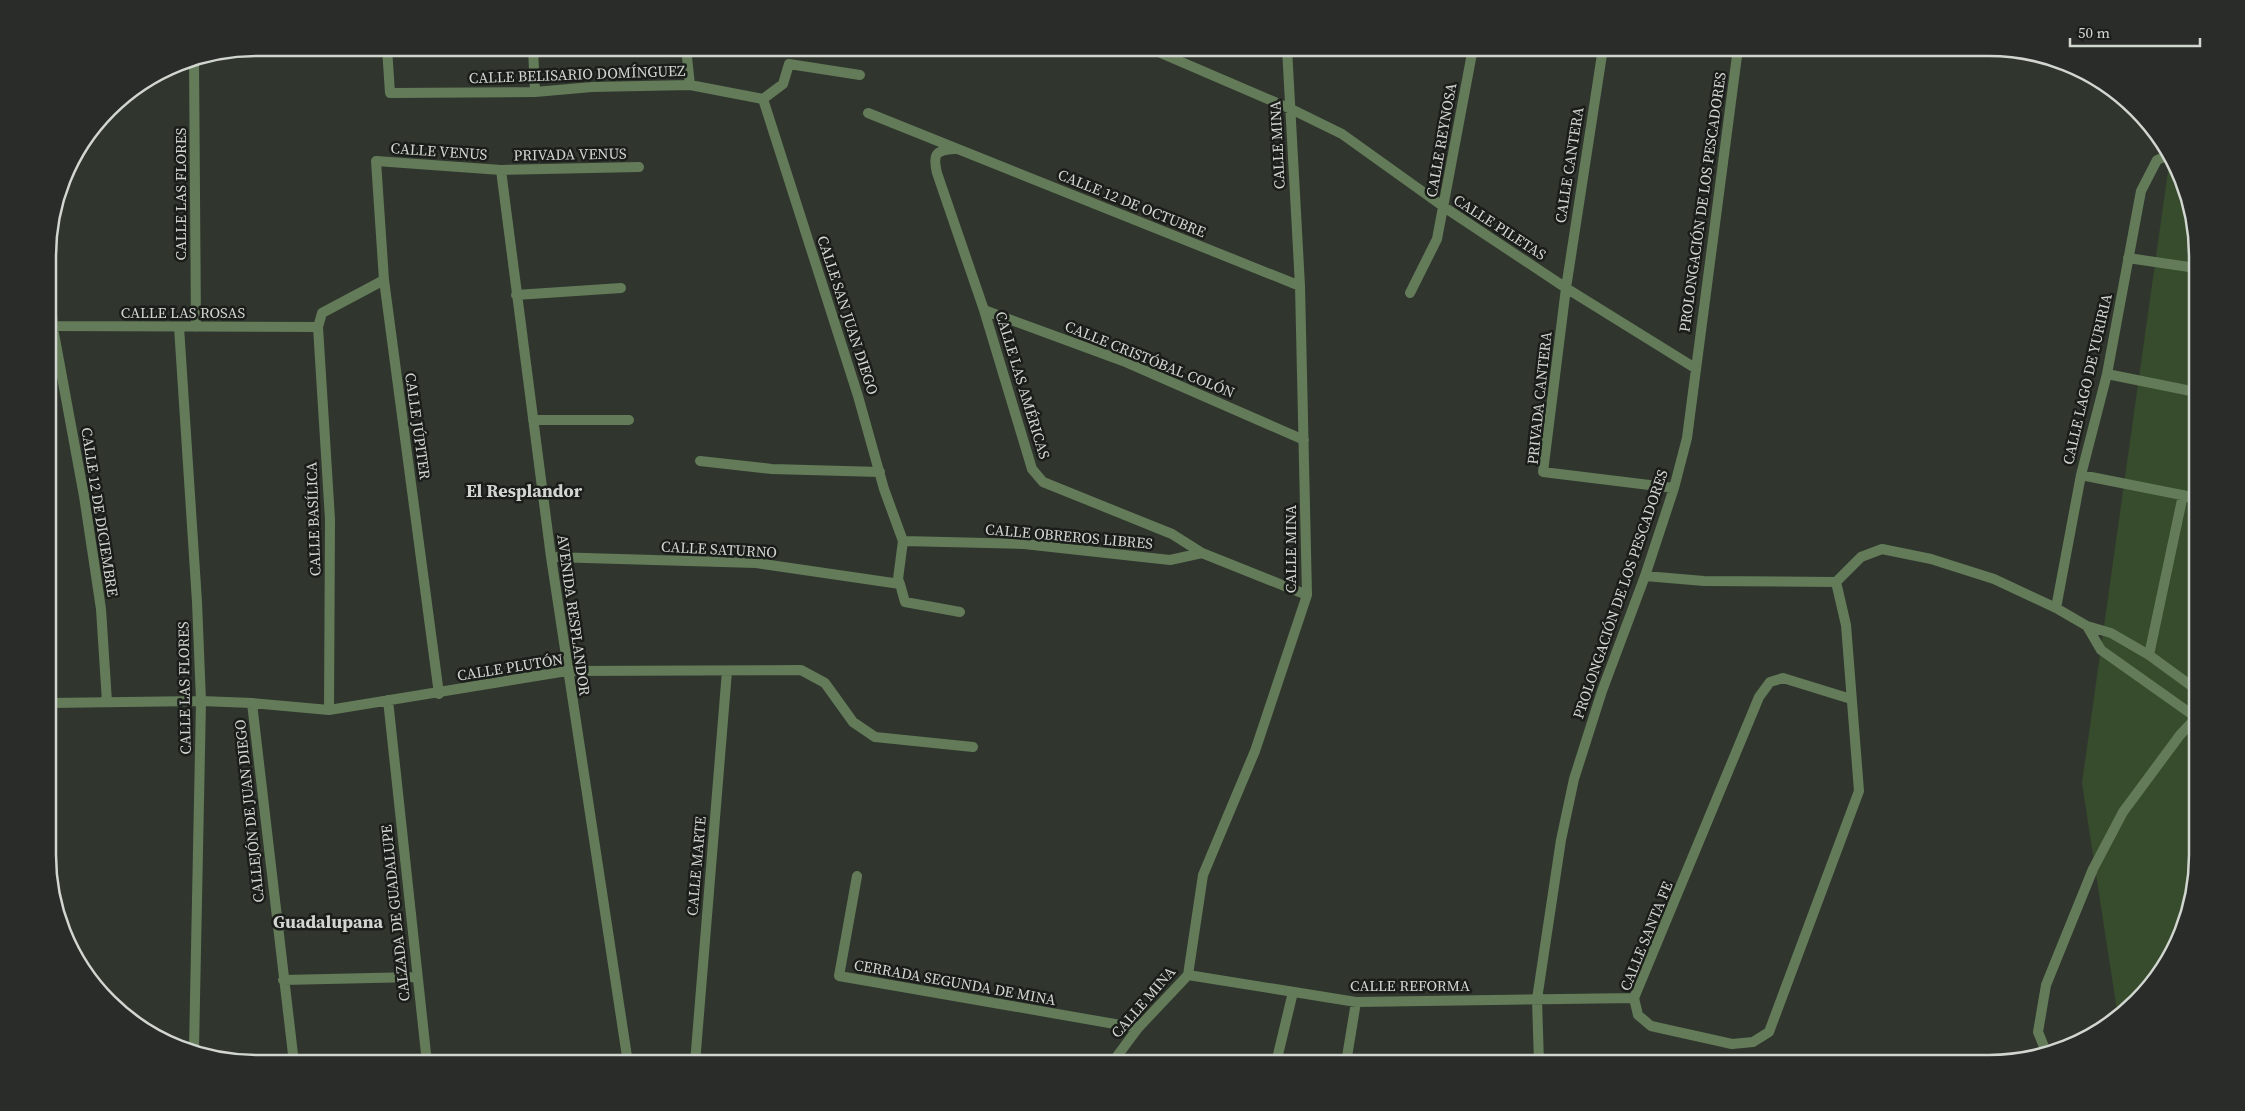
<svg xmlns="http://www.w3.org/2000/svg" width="2245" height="1111" viewBox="0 0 2245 1111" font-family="'Source Serif 4',serif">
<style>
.green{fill:#364c2c}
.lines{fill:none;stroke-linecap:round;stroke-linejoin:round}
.street{stroke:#637b59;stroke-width:10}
.labels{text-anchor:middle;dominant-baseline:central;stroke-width:5;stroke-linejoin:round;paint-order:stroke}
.street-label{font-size:15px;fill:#d2d6d0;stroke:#1a1d19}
.quarter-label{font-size:18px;font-weight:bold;fill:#d2d6d0;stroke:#1a1d19}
.rim{fill:none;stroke:#d2d6d0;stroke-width:2.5}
</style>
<rect width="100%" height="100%" fill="#30362d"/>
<!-- green -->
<path class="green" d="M2170 157 2182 176 2196 229 2197 855 2176 947 2146 992 2118 1017 2082 783Z"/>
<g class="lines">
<!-- street -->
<path class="street" d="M387 48 390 93 535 92 592 87 690 85 763 99
M533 48 535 92
M686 48 690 85
M1149 48 1291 109 1342 134 1444 207 1566 288 1695 368
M1603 48 1566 288 1543 472 1674 488
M194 60 196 327
M763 99 783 84 789 64 860 75
M868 113 1300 286
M954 149C934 150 933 156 937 173L984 310 1032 469 1043 482 1172 534 1202 553 1307 595
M501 170 551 557 628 1063
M2128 258 2196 268
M48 259 53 328 84 496 101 609 107 702
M1410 293 1437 239 1473 48
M516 295 621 288
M984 310 1123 361 1304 440
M48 326 318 327
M179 327 197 602 201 701 194 1049
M2107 374 2196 392
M533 420H629
M700 461 772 469 880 472
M2081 475 2197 498
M903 541 1024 544 1170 560 1202 553
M551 557 756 563 900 584 898 579 903 541 884 489 858 396 763 99
M1645 576 1704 581 1836 582 1861 557 1882 549 1931 559 1994 579 2056 608 2087 626 2111 633 2149 655 2197 690
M1836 582 1846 625 1859 791 1769 1032 1753 1042 1732 1044 1651 1026 1638 1015 1634 998 1759 697 1770 682 1783 678 1851 699
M900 584 905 602 960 612
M2056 608 2081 475 2107 374 2141 191 2157 160 2169 155
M2087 626 2101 650 2197 718
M2149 655 2183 495
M439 694 384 280 376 161 501 170 639 167
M388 700 427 1063
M49 703 201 701 252 703 329 710 567 671 801 670 825 683 853 722 875 737 973 747
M252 703 294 1063
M329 710 330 519 318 327 322 313 384 280
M857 876 839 976 1138 1028
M1188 975 1356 1002 1634 998
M283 980 416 977
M2047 1054 2038 1032 2046 985 2093 869 2123 812 2180 735 2196 718
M397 1063 426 1059
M695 1063 727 671
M1112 1063 1138 1028 1188 975 1203 875 1255 751 1307 595 1300 286 1287 48
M1276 1063 1293 992
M1346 1063 1356 1002
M1539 1063 1537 999 1561 840 1574 779 1602 691 1645 576 1674 488 1687 438 1738 48"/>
</g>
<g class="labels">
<!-- street labels -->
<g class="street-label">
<text transform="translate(577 74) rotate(-2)">CALLE BELISARIO DOMÍNGUEZ</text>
<text transform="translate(1441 140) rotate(-80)">CALLE REYNOSA</text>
<text transform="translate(1277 145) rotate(-93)">CALLE MINA</text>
<text transform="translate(439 151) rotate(4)">CALLE VENUS</text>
<text transform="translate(570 154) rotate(-1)">PRIVADA VENUS</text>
<text transform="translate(1569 165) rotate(-81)">CALLE CANTERA</text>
<text transform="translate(180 194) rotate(-90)">CALLE LAS FLORES</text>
<text transform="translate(1702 202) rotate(-82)">PROLONGACIÓN DE LOS PESCADORES</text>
<text transform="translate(1132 203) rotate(22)">CALLE 12 DE OCTUBRE</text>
<text transform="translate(1500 227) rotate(33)">CALLE PILETAS</text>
<text x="183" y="312">CALLE LAS ROSAS</text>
<text transform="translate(848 315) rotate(72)">CALLE SAN JUAN DIEGO</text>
<text transform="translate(1150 359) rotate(22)">CALLE CRISTÓBAL COLÓN</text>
<text transform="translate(2087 379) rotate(-77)">CALLE LAGO DE YURIRIA</text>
<text transform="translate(1023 385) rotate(73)">CALLE LAS AMÉRICAS</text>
<text transform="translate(1539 398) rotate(-84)">PRIVADA CANTERA</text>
<text transform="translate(418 426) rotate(82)">CALLE JÚPITER</text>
<text transform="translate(100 512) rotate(81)">CALLE 12 DE DICIEMBRE</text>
<text transform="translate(313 519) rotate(-92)">CALLE BASÍLICA</text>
<text transform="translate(1069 536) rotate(5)">CALLE OBREROS LIBRES</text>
<text transform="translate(719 549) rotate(3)">CALLE SATURNO</text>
<text transform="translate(1290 549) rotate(-90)">CALLE MINA</text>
<text transform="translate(1620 594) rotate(-71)">PROLONGACIÓN DE LOS PESCADORES</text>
<text transform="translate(574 615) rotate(82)">AVENIDA RESPLANDOR</text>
<text transform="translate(510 667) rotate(-9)">CALLE PLUTÓN</text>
<text transform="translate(184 688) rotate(-91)">CALLE LAS FLORES</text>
<text transform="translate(249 811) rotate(-96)">CALLEJÓN DE JUAN DIEGO</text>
<text transform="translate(696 866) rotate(-85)">CALLE MARTE</text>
<text transform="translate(395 913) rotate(-96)">CALZADA DE GUADALUPE</text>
<text transform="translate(1646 936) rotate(-68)">CALLE SANTA FE</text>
<text transform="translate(955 982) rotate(10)">CERRADA SEGUNDA DE MINA</text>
<text x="1410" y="985">CALLE REFORMA</text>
<text transform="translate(1143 1002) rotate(-49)">CALLE MINA</text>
</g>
<!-- quarter labels -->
<g class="quarter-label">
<text x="524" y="490">El Resplandor</text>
<text x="328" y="921">Guadalupana</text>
</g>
</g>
<!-- crop -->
<path d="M0 0H2245V1111H0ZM256 56H1989A200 200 0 0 1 2189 256V855A200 200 0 0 1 1989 1055H256A200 200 0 0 1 56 855V256A200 200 0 0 1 256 56Z" fill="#292c28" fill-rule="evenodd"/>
<path class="rim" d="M256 56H1989A200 200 0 0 1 2189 256V855A200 200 0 0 1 1989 1055H256A200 200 0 0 1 56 855V256A200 200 0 0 1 256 56Z"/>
<!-- scale -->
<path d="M2070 38v8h130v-8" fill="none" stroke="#d2d6d0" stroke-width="2.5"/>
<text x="2078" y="38" font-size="15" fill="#d2d6d0" stroke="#1a1d19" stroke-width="4" paint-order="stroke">50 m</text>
</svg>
